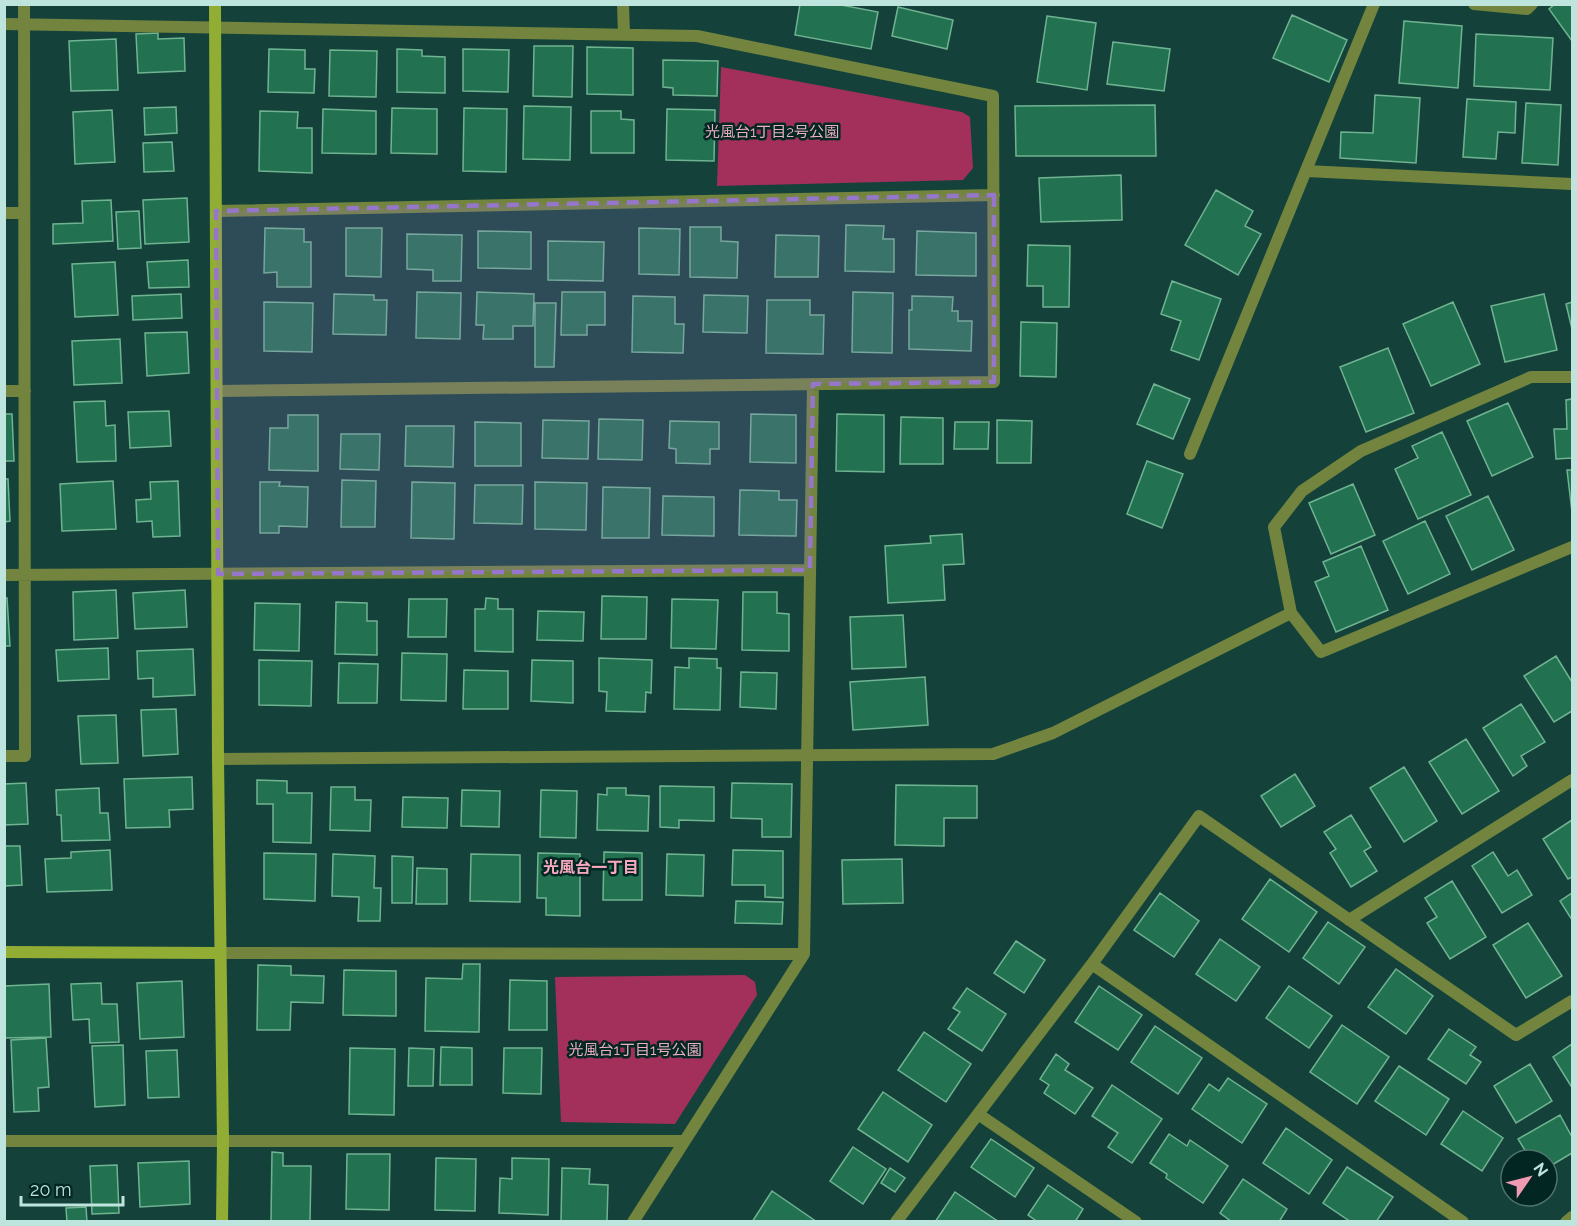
<svg xmlns="http://www.w3.org/2000/svg" width="1577" height="1226" viewBox="0 0 1577 1226" font-family="Raleway,'Noto Sans JP',sans-serif">
<style>
.green{fill:#a2305b}
.building{fill:#227251;stroke:#70b391;stroke-width:1.5}
.lines{fill:none;stroke-linecap:round;stroke-linejoin:round}
.street{stroke:#72843e;stroke-width:12}
.secondary{stroke:#92ad34;stroke-width:12}
.marked{fill:#9676cb;fill-opacity:0.2;stroke:#9676cb;stroke-width:4.5;stroke-dasharray:12 8;stroke-linejoin:round}
.labels{text-anchor:middle;dominant-baseline:central;stroke-width:5;stroke-linejoin:round;paint-order:stroke}
.park-label{font-size:15px;fill:#edafc0;stroke:#022722}
.neighbourhood-label{font-size:16px;font-weight:bold;fill:#faa8bf;stroke:#022722}
</style>
<rect width="100%" height="100%" fill="#14423b"/>
<!-- green -->
<path class="green" d="M721 67 962 112 970 117 973 168 963 180 717 186Z
M745 975 755 982 757 995 675 1124 561 1122 555 977Z"/>
<!-- building -->
<path class="building" d="M800 4H836L878 12 871 49 795 35Z
M1555 4H1572V41L1549 9Z
M898 7 953 20 947 49 892 36Z
M1292 15 1347 40 1329 82 1273 58Z
M1047 16 1096 23 1087 90 1037 82Z
M1404 21 1462 26 1458 88 1399 83Z
M158 33V39L184 38 185 71 138 73 136 34Z
M1476 34 1553 38 1550 90 1474 86Z
M116 39 118 90 71 91 69 41Z
M1113 42 1170 49 1164 91 1107 84Z
M534 46H573L572 97 533 96Z
M587 47 633 48V95L587 94Z
M269 49 305 50V69H315L314 93 268 92Z
M397 49 422 50V56L445 57V93L397 92Z
M463 49 509 50 508 92 463 91Z
M330 50 377 51 376 97 329 96Z
M663 60 718 61 717 96 673 95V88L663 87Z
M1375 95 1420 98 1416 163 1340 158 1341 132 1373 133Z
M1467 99 1516 102 1515 133 1498 132 1496 159 1463 157Z
M1526 103 1561 105 1558 165 1522 163Z
M1155 105 1156 156H1016L1015 106Z
M524 106 571 107 570 160 523 159Z
M176 107 177 133 145 135 144 108Z
M392 108 437 109V154L391 153Z
M464 108 507 109 506 172 463 171Z
M323 109 376 111V154L322 153Z
M667 109 715 110 714 161 666 160Z
M112 110 115 162 75 164 73 112Z
M260 111 298 112 297 128H312V173L259 171Z
M591 111H621V119L634 120V153H591Z
M172 142 174 171 144 172 143 143Z
M1121 175 1122 220 1041 222 1039 178Z
M1216 190 1253 211 1245 226 1261 234 1238 275 1185 245Z
M187 198 189 242 145 244 143 200Z
M111 200 113 241 53 244V224L83 223 82 201Z
M139 211 141 248 118 249 116 212Z
M846 225 884 226 883 239H894V272L845 271Z
M690 227H721V241L738 242 737 278 690 277Z
M265 228 304 229V242H311V287H277V272L264 273Z
M346 228H382L381 277 346 276Z
M639 228 680 229 679 275 639 274Z
M478 231 531 232V269L478 268Z
M917 231 976 233V276L916 275Z
M407 234 462 235 461 281H433V270L407 269Z
M776 235 819 236 818 277H775Z
M548 241 604 242 603 281 548 280Z
M1028 245 1070 246 1069 307H1043V286H1027Z
M188 260 189 287 149 288 147 262Z
M115 262 118 315 75 317 72 264Z
M1172 281 1221 299 1199 360 1171 350 1181 321 1161 314Z
M417 292 461 293 460 339 416 338Z
M477 292 534 294 533 326H513V339H483L484 325H476Z
M562 292H605V325H587V335H561Z
M853 292 893 293 892 353 852 352Z
M181 294 182 318 133 320 132 296Z
M334 294 374 295V300H387L386 335 333 334Z
M1544 294 1557 350 1505 362 1491 306Z
M704 295 748 296 747 333 703 332Z
M633 296 675 297V324H684L683 353 632 352Z
M912 296 953 297 952 311H958V321H972L971 351 909 349V310H912Z
M767 300H810V315H824L823 354 766 353Z
M264 302 313 303 312 352 264 351Z
M1453 302 1480 364 1431 386 1403 324Z
M1572 302V329L1566 304Z
M535 303H556L554 367H535Z
M1021 322 1057 323 1056 377 1020 376Z
M187 332 189 373 147 376 145 333Z
M120 339 122 383 74 385 72 341Z
M1388 348 1414 413 1366 432 1340 367Z
M1154 384 1190 399 1173 439 1137 424Z
M1572 399V458L1556 459 1554 429H1567L1566 400Z
M105 401 106 426 115 425 116 461 77 462 74 402Z
M1508 403 1533 457 1492 476 1467 421Z
M169 411 171 446 130 448 128 412Z
M4 414H12L14 461H4Z
M751 414 796 415V463L750 462Z
M837 414 884 415V472L836 471Z
M288 415H318V471L269 470 270 428H288Z
M901 417 943 418V464H900Z
M599 419 643 420 642 460 598 459Z
M543 420 589 421 588 459 542 458Z
M997 420 1032 421 1031 463H997Z
M670 421 719 422V449H710V464L676 463V449L669 448Z
M475 422 521 423V466H475Z
M955 422H989L988 449H954Z
M406 426H454L453 467 405 466Z
M1442 432 1471 495 1418 519 1395 469 1418 458 1412 446Z
M341 434H380L379 470 340 469Z
M1147 461 1183 474 1162 528 1127 514Z
M1567 470H1572V512Z
M4 479H8L10 521 4 522Z
M342 480 376 481 375 527H341Z
M113 481 116 529 62 531 60 484Z
M178 481 180 536 153 537 152 521 137 522 136 500 151 499 150 482Z
M260 482H280L279 486 308 487 307 527 279 526V533H260Z
M412 482 455 483 454 539 411 538Z
M535 482 587 483 586 530 535 529Z
M1353 484 1375 535 1331 554 1309 503Z
M475 485H523L522 524 474 523Z
M603 487 650 488 649 538H602Z
M740 490 779 491V500H797L796 536 739 535Z
M663 496 714 497V536L662 535Z
M1488 496 1514 550 1472 570 1446 516Z
M1425 521 1450 574 1408 594 1383 541Z
M962 534 964 564 943 565 945 600 888 603 885 546 931 543 930 536Z
M1361 546 1388 610 1336 632 1315 582 1329 576 1323 562Z
M116 590 118 638 74 640 73 592Z
M185 590 187 627 135 629 133 593Z
M743 592H777V613L789 614V651L742 650Z
M602 596 647 597 646 639H601Z
M4 598H7L10 646H4Z
M486 598 498 599V609H513V652L475 651V609H485Z
M409 599H447L446 637H408Z
M672 599 718 600 716 649 671 648Z
M336 602 367 603V621H377V655L335 654Z
M255 603 300 604 299 651 254 650Z
M538 611 584 612 583 641 537 640Z
M903 615 906 667 852 669 850 617Z
M108 648 109 679 58 681 56 650Z
M193 649 195 695 153 697V678L138 679 137 651Z
M402 653 447 654 446 701 401 700Z
M1556 656 1572 682V711L1554 722 1524 676Z
M599 658 652 660 651 693 646 692 645 712 606 711 607 692 599 691Z
M689 658 717 659V668H721L720 710 674 709 675 667 689 668Z
M259 660 312 661 311 706 259 705Z
M532 660 573 661V703L531 701Z
M339 663 378 664 377 703H338Z
M464 670 508 671V709H463Z
M741 672 777 673 776 709 740 707Z
M925 677 928 725 853 730 850 682Z
M1521 704 1545 742 1521 756 1527 766 1513 776 1483 728Z
M176 709 178 754 143 756 141 710Z
M116 715 118 763 81 764 78 716Z
M1466 739 1499 791 1462 814 1429 762Z
M1404 767 1437 821 1404 842 1370 788Z
M1295 774 1315 806 1281 827 1261 796Z
M192 777 193 809 169 810 170 827 126 828 124 779Z
M257 780 287 781V793H312L311 843 273 842V804H257Z
M26 783 28 824 4 825V784Z
M732 783 792 784 791 837H762V819L731 818Z
M896 785 977 786V818H944V846L895 845Z
M660 786 714 787V821L679 820V828L660 827Z
M331 787H355V800H371L370 831 330 830Z
M99 788 100 813H108L110 840 62 841 61 815H57L56 790Z
M607 788H626V795L649 796 648 831 597 830 598 794 607 795Z
M462 790 500 791 499 827 461 826Z
M541 790 577 791 576 838 540 837Z
M403 797 448 798 447 828 402 827Z
M1351 815 1371 847 1364 851 1377 871 1351 887 1330 853 1336 849 1324 832Z
M1572 820V877L1568 879 1543 839Z
M4 846H20L22 885 4 886Z
M110 850 112 890 47 892 45 859 71 858V852Z
M733 850 783 851V898L765 897V885H732Z
M604 852 642 853V900H603Z
M1493 852 1508 876 1517 870 1532 895 1502 913 1472 866Z
M264 853 316 854 315 901 264 899Z
M538 853 580 854V916L546 915V898H537Z
M333 854 375 856 374 888H381L380 921H358L359 897 332 896Z
M471 854 520 855V902L470 901Z
M667 854 704 855 703 896 666 895Z
M392 856 413 857 412 903H392Z
M902 859 903 903 843 904 842 860Z
M417 868 447 869V904H416Z
M1270 879 1317 912 1289 952 1242 919Z
M1452 881 1486 937 1450 959 1427 923 1437 917 1425 898Z
M1160 893 1199 921 1174 957 1134 930Z
M1572 893V920L1560 901Z
M736 901 783 902 782 924 735 923Z
M1328 922 1365 947 1339 984 1303 958Z
M1528 923 1562 976 1526 998 1493 945Z
M1220 939 1260 967 1236 1001 1196 974Z
M1016 941 1045 960 1024 993 994 973Z
M463 964H480L479 1032 425 1031 426 978 462 979Z
M258 965 291 966V975L324 976 323 1003 291 1002 290 1030H257Z
M1396 969 1433 996 1406 1034 1368 1007Z
M344 970 396 971V1016L343 1015Z
M510 980 547 981V1030H509Z
M182 981 184 1037 140 1039 137 983Z
M101 983 102 1004H117L119 1042 90 1043 89 1019 73 1020 71 984Z
M49 984 51 1037 4 1038V986Z
M1099 986 1142 1015 1118 1050 1075 1022Z
M1289 986 1332 1016 1309 1048 1266 1018Z
M967 988 1006 1014 982 1051 948 1029 960 1012 953 1008Z
M1342 1025 1389 1057 1357 1104 1310 1072Z
M1155 1026 1202 1058 1178 1094 1131 1062Z
M1449 1029 1476 1047 1470 1055 1481 1062 1466 1084 1428 1059Z
M924 1032 971 1064 946 1102 898 1070Z
M46 1038 49 1087 38 1088 39 1111 14 1112 11 1040Z
M1572 1044V1085L1571 1086 1553 1057Z
M123 1045 125 1105 95 1107 92 1046Z
M441 1047 472 1048V1085H440Z
M350 1048 395 1049 394 1115 349 1114Z
M409 1048 434 1049 433 1086H408Z
M504 1048H542L541 1094 503 1093Z
M177 1050 179 1097 148 1098 146 1051Z
M1056 1054 1069 1064 1065 1070 1093 1088 1075 1114 1044 1093 1049 1085 1040 1079Z
M1530 1064 1552 1101 1516 1123 1494 1086Z
M1399 1066 1449 1099 1426 1135 1375 1101Z
M1228 1078 1267 1104 1242 1143 1192 1109 1209 1084 1219 1091Z
M1112 1085 1162 1119 1132 1163 1108 1147 1118 1133 1092 1116Z
M883 1092 932 1125 908 1162 858 1129Z
M1463 1111 1503 1138 1482 1171 1441 1144Z
M1560 1115 1572 1137V1153L1547 1168V1160H1531L1518 1139Z
M1286 1128 1332 1160 1309 1194 1263 1163Z
M1169 1134 1187 1146 1190 1140 1228 1166 1203 1203 1166 1178 1167 1174 1150 1163Z
M991 1139 1034 1168 1015 1197 971 1167Z
M853 1147 886 1169 863 1204 830 1181Z
M272 1152 283 1153V1166H311L310 1222H271Z
M347 1154H390L389 1210 346 1209Z
M436 1158 476 1159 475 1211 435 1210Z
M512 1158 549 1159 548 1215 499 1213 500 1178 512 1179Z
M189 1161 190 1204 140 1207 138 1163Z
M117 1165 119 1213 92 1214 90 1166Z
M1347 1167 1393 1197 1376 1222H1351L1323 1203Z
M562 1168 590 1169 589 1184 608 1185 607 1222H561Z
M890 1168 905 1178 895 1192 881 1183Z
M1243 1179 1287 1209 1279 1222H1232L1220 1213Z
M1048 1185 1083 1209 1075 1222H1038L1028 1215Z
M772 1191 817 1222H752Z
M955 1192 999 1222H935Z
M86 1207 87 1222H67L66 1208Z"/>
<g class="lines">
<!-- street -->
<path class="street" d="M623 4 624 34
M1474 4 1527 9 1532 4
M4 24 697 36 993 96 994 382 217 391
M1306 171 1572 184
M216 211 994 195
M4 213H24
M4 391H25
M1190 454 1374 4
M4 575 810 570
M1291 613 1274 527 1302 491 1361 451 1531 377H1572
M4 756H25L24 4
M218 759 993 754 1053 733 1291 613 1321 652 1572 547
M1349 920 1572 780
M219 953 804 954
M1092 964 1199 816 1516 1035 1572 1001
M978 1114 1136 1222
M4 1141H684
M633 1222 804 954 813 384
M896 1222 1092 964 1463 1222
M1566 1222 1572 1217"/>
<!-- secondary -->
<path class="secondary" d="M215 4 218 759 223 1141 222 1222
M4 952 219 953"/>
</g>
<!-- marked area -->
<path class="marked" d="M994 195V382L813 384 810 570 218 574 216 211Z"/>
<g class="labels">
<!-- park labels -->
<g class="park-label">
<text x="772" y="132">光風台1丁目2号公園</text>
<text x="635" y="1050">光風台1丁目1号公園</text>
</g>
<!-- neighbourhood labels -->
<g class="neighbourhood-label">
<text x="591" y="867">光風台一丁目</text>
</g>
</g>
<!-- border -->
<rect width="1577" height="1226" fill="none" stroke="#bee5dd" stroke-width="12"/>
<!-- north arrow -->
<g transform="translate(1529 1178) rotate(55)"><circle r="28" fill="#022722" stroke="#4d736d" stroke-width="1.5"/>
<path d="M0-4.5L10 22L0 15L-10 22Z" fill="#f19ab3"/>
<text y="-9" font-size="16" font-weight="bold" text-anchor="middle" fill="#bee5dd">N</text>
</g>
<!-- scale -->
<path d="M21 1196v9h102v-9" fill="none" stroke="#bee5dd" stroke-width="3"/>
<text x="30" y="1196" font-size="18" fill="#bee5dd" stroke="#022722" stroke-width="4.5" paint-order="stroke">20 m</text>
</svg>
